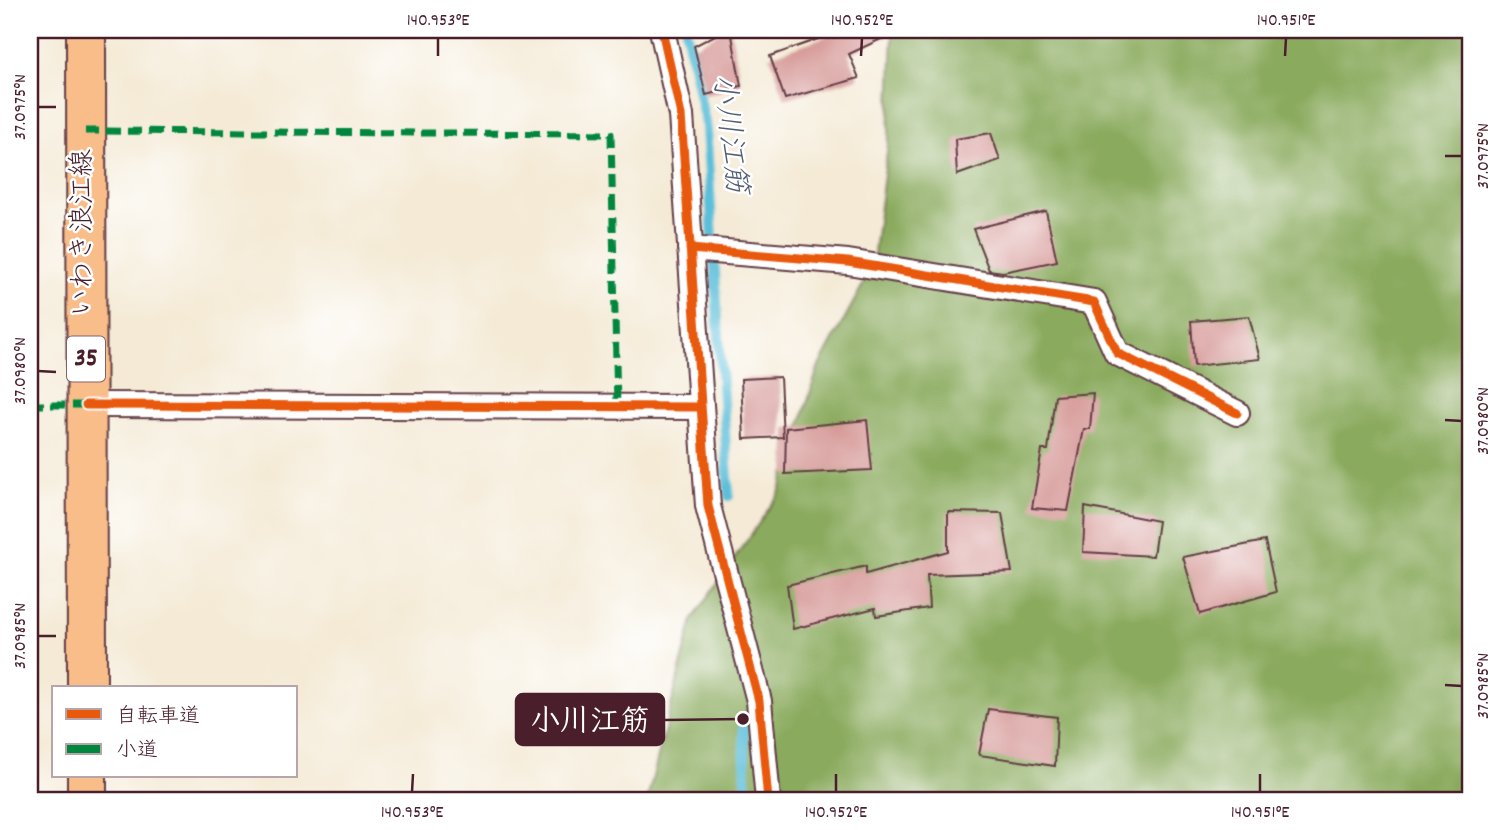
<svg xmlns="http://www.w3.org/2000/svg" width="1501" height="830" viewBox="0 0 1501 830" font-family="Dekko,'Klee One',sans-serif">
<style>
.forest{fill:#8aaa5d;stroke:#6a6444;stroke-width:2}
.lines{fill:none;stroke-linecap:round;stroke-linejoin:round}
.stream{stroke:#5cbfda;stroke-width:10}
.building{fill:#d69a98}
.minor-casing{stroke:#643d45;stroke-width:28}
.primary-casing{stroke:#643d45;stroke-width:42}
.minor{stroke:#fff;stroke-width:24}
.primary{stroke:#f8bd89;stroke-width:38}
.quiet{stroke:#00873e;stroke-width:7;stroke-dasharray:14 7;stroke-linecap:butt}
.cycleway-casing{stroke:#fff;stroke-width:13}
.cycleway{stroke:#e8590c;stroke-width:9}
.ticks{fill:none;stroke:#4a1f2b;stroke-width:2.5}
.labels{text-anchor:middle;dominant-baseline:central;stroke-width:5;stroke-linejoin:round;paint-order:stroke}
.shield{fill:#fff;stroke:#80626b;stroke-width:2}
.shield-label{font-size:26px;font-weight:bold;fill:#4a1f2b}
.street-label{font-size:28px;fill:#4a1f2b;stroke:#fff}
.water-label{font-size:30px;font-style:italic;fill:#515f71;stroke:#fff}
.leader{fill:none;stroke:#4a1f2b;stroke-width:2.5}
.callout-dot{fill:#4a1f2b;stroke:#fff;stroke-width:2.5}
.callout{fill:#4a1f2b;stroke:#4a1f2b;stroke-width:2.5}
.callout-label{font-size:30px;text-anchor:middle;font-weight:bold;fill:#fff}
.neatline{fill:none;stroke:#4a1f2b;stroke-width:2.5}
.ticks-label{font-size:18px;text-anchor:middle;fill:#4a1f2b}
</style>
<rect width="100%" height="100%" fill="#fff"/>
<filter id="ink" filterUnits="userSpaceOnUse"><feTurbulence type="fractalNoise" baseFrequency=".0143" numOctaves="2"/><feDisplacementMap in="SourceGraphic" scale="14" xChannelSelector="R" yChannelSelector="G"/><feConvolveMatrix kernelMatrix="1 2 1 2 8 2 1 2 1" color-interpolation-filters="sRGB"/></filter>
<filter id="wash" filterUnits="userSpaceOnUse"><feTurbulence type="fractalNoise" baseFrequency=".00686" numOctaves="4" result="noise"/><feDisplacementMap in="SourceGraphic" scale="28" xChannelSelector="R" yChannelSelector="G"/><feGaussianBlur stdDeviation="1.57" result="paint"/><feColorMatrix in="noise" values="0 0 0 0 0 0 0 0 0 0 0 0 0 0 0 0 0 1.4 0 .05"/><feComposite in="paint" operator="in"/></filter>
<g filter="url(#wash)">
<rect width="100%" height="100%" fill="#f4ead6"/>
<!-- forest -->
<path class="forest" d="M893 30H1471V800H647L693 619 779 494 818 368 872 268 889 136Z"/>
<g class="lines">
<!-- stream -->
<path class="stream" d="M686 30 706 127 729 496
M743 719 747 800"/>
</g>
<g id="blocks">
<!-- building -->
<path class="building" d="M725 30H731L741 86 706 95 694 46Z
M844 30H900L849 54 859 78 785 99 770 56Z
M991 133 1000 160 957 175 955 139Z
M1046 211 1057 261 1003 272 989 270 973 229Z
M1249 316 1260 359 1194 366 1191 321Z
M780 377 783 437 744 439 741 379Z
M1093 393 1090 429H1084L1068 511 1032 508 1042 450H1048L1055 396Z
M867 420 872 470 785 474 786 428Z
M1085 507 1158 521 1153 556 1083 552Z
M948 512 1002 513 1012 572 927 575 929 608 876 616 875 608 793 629 787 585 866 566V574L948 551Z
M1265 541 1276 592 1200 614 1183 557Z
M988 709 1057 717 1055 766 979 755Z"/>
</g>
</g>
<g filter="url(#ink)">
<use href="#blocks" fill-opacity="0" stroke="#643d45" stroke-width="2"/>
<g class="lines">
<defs>
<path id="minor" d="M662 30 681 115 708 506 759 701 768 800
M690 249 848 262 1094 302 1117 353 1237 413
M86 405 700 407"/>
<path id="primary" d="M86 30 87 688
M87 776V800"/>
</defs>
<!-- minor casing -->
<use href="#minor" class="minor-casing"/>
<!-- primary casing -->
<use href="#primary" class="primary-casing"/>
<!-- minor -->
<use href="#minor" class="minor"/>
<!-- primary -->
<use href="#primary" class="primary"/>
<!-- quiet -->
<path class="quiet" d="M85 131 611 134 617 407
M30 405H86"/>
<defs>
<path id="cycleway" d="M662 30 681 115 708 506 759 701 768 800
M690 249 848 262 1094 302 1117 353 1237 413
M86 405 700 407"/>
</defs>
<!-- cycleway casing -->
<use href="#cycleway" class="cycleway-casing"/>
<!-- cycleway -->
<use href="#cycleway" class="cycleway"/>
</g>
</g>
<!-- ticks -->
<path class="ticks" d="M438 56V38M861 56 862 38M1285 56 1286 38M38 107H56M1445 156H1462M38 371 56 372M1445 420 1462 421M38 636H56M1445 685 1462 686M412 792 413 774M836 792V774M1260 792V774"/>
<g class="labels">
<!-- shield labels -->
<rect class="shield" x="67" y="336.5" width="38" height="45" rx="5"/>
<g class="shield-label">
<text x="86" y="359">35</text>
</g>
<!-- street labels -->
<g class="street-label">
<text transform="translate(85 233) rotate(-90)">いわき浪江線</text>
</g>
<!-- water labels -->
<g class="water-label">
<text transform="translate(727 134) rotate(83)">小川江筋</text>
</g>
</g>
<!-- callouts -->
<path class="leader" d="M743 719L664 720"/>
<circle class="callout-dot" cx="743" cy="719" r="7"/>
<rect class="callout" x="516" y="694" width="148" height="51" rx="7"/>
<g class="callout-label">
<text x="590" y="730">小川江筋</text>
</g>
<!-- margin -->
<rect width="1501" height="830" fill="none" stroke="#fff" stroke-width="77"/>
<!-- legend -->
<rect x="52" y="686" width="245" height="91" fill="#ffffff" stroke="#b7a5aa" stroke-width="2"/>
<rect x="66" y="709" width="35" height="10" fill="#e8590c" stroke="#b7a5aa" stroke-width="2"/>
<text x="116" y="722" font-size="21" fill="#4a1f2b">自転車道</text>
<rect x="66" y="744" width="35" height="10" fill="#00873e" stroke="#b7a5aa" stroke-width="2"/>
<text x="116" y="756" font-size="21" fill="#4a1f2b">小道</text>
<rect x="38" y="38" width="1424" height="754" class="neatline"/>
<g class="ticks-label">
<text x="438" y="25">140.953°E</text>
<text x="862" y="25">140.952°E</text>
<text x="1286" y="25">140.951°E</text>
<text transform="translate(19 107) rotate(-90)" y="6">37.0975°N</text>
<text transform="translate(1482 156) rotate(-90)" y="6">37.0975°N</text>
<text transform="translate(19 371) rotate(-90)" y="6">37.0980°N</text>
<text transform="translate(1482 421) rotate(-90)" y="6">37.0980°N</text>
<text transform="translate(19 636) rotate(-90)" y="6">37.0985°N</text>
<text transform="translate(1482 686) rotate(-90)" y="6">37.0985°N</text>
<text x="412" y="817">140.953°E</text>
<text x="836" y="817">140.952°E</text>
<text x="1260" y="817">140.951°E</text>
</g>
</svg>
